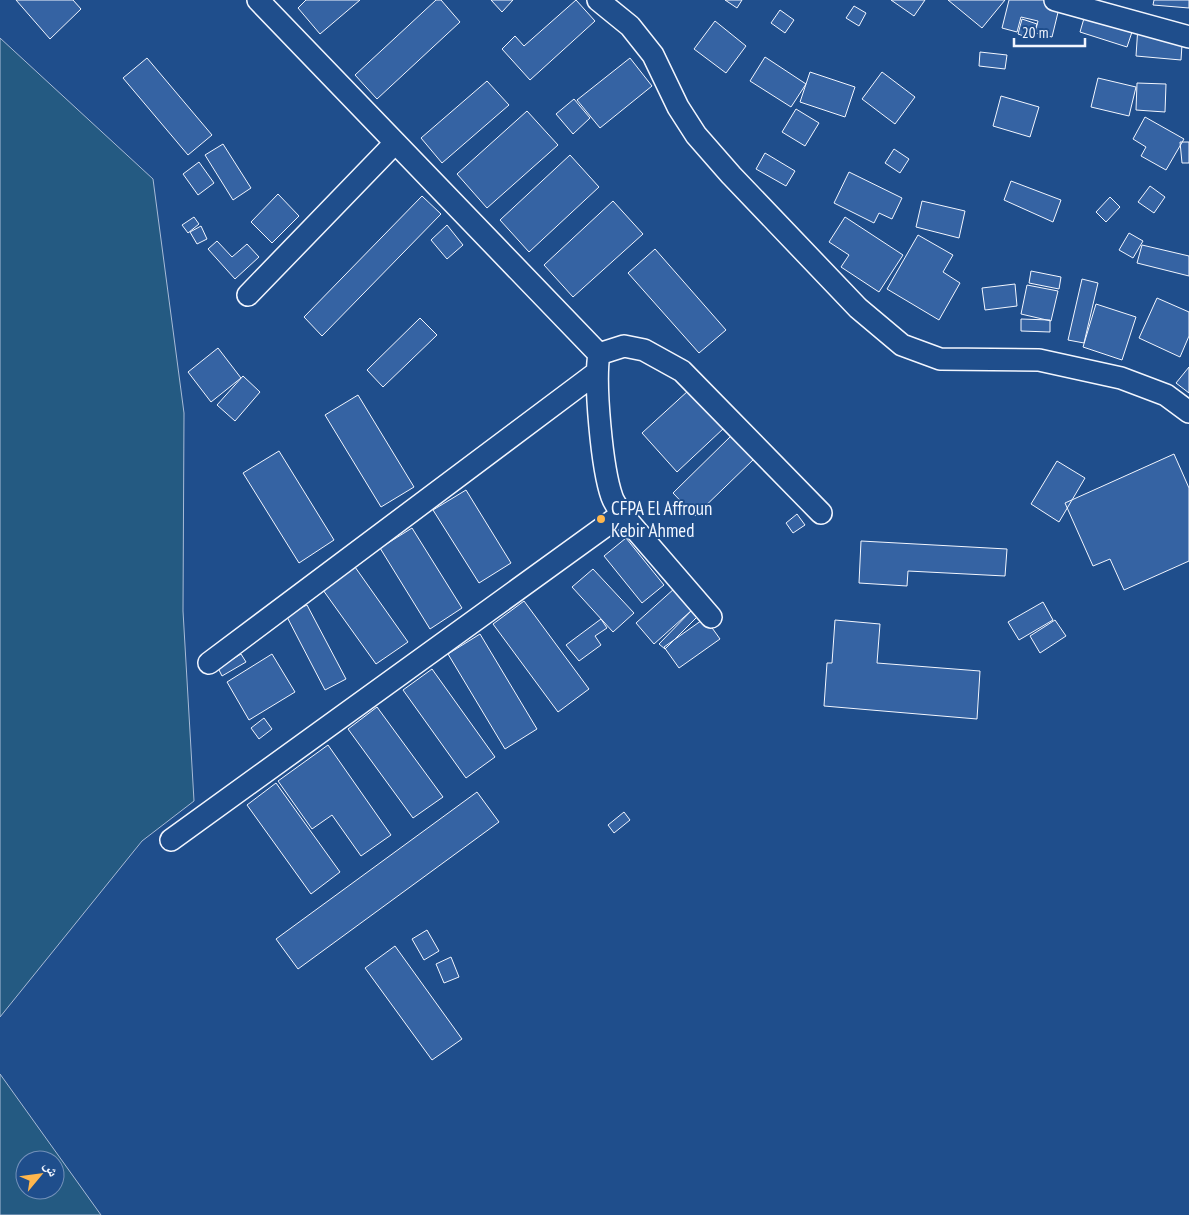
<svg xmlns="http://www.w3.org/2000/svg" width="1189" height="1215" viewBox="0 0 1189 1215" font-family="'PT Sans Narrow','Noto Naskh Arabic',sans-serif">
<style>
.green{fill:#245a82;stroke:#a8bbd7;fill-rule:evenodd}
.building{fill:#3563a3;stroke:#f2f6ff}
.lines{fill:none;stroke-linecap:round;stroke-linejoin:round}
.street-casing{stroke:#f2f6ff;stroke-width:24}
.street{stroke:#1f4e8c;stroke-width:21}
.poi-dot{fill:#ffb74d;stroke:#1f4e8c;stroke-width:2}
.labels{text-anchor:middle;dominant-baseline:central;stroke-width:4;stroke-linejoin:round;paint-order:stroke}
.poi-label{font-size:19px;fill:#f2f6ff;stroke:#1f4e8c;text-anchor:start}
</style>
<rect width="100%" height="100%" fill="#1f4e8c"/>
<!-- green -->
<path class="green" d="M0 38 153 179 184 413 183 611 194 801 142 841 0 1017Z
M0 1074 101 1215H0ZM25 1160H55V1190H25Z"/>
<!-- building -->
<path class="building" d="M16 0H73L81 9 50 39Z
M306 0H360L320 34 298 8Z
M436 0H441L460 22 377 99 355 75Z
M491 0H513L502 12Z
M576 0 595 21 530 80 502 49 515 36 524 46Z
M725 0H742L737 8Z
M891 0H925L914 16Z
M948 0H1005L982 28Z
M1009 0H1061L1052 37 1035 33 1038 21 1021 17 1017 32 1002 28Z
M1154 0H1189V8L1153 5Z
M854 6 866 13 859 26 846 18Z
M1087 8 1135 23 1127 47 1080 32Z
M780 10 794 20 785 33 771 23Z
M1022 19 1037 24 1032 39 1018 34Z
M715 21 746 46 726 73 694 49Z
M1138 26 1183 29 1181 60 1136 56Z
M980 52 1007 55 1005 69 979 66Z
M765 57 806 84 791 107 750 81Z
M147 58 212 135 188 155 123 78Z
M630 58 652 86 600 128 577 100Z
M810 72 855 87 845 117 800 102Z
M882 72 915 97 895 124 862 99Z
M1098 78 1136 87 1129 116 1091 107Z
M487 81 509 105 442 163 421 138Z
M1137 83 1166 84 1165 112 1136 110Z
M1001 96 1039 107 1030 137 993 126Z
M574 99 590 118 573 134 556 114Z
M796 109 819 123 805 146 782 132Z
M527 111 558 145 487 208 457 174Z
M1145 117 1184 139 1166 170 1141 156 1146 147 1133 139Z
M1180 142H1189V163H1182Z
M223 144 251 188 233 200 205 155Z
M894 149 909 159 900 173 885 163Z
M765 153 795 171 786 186 756 169Z
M570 155 599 187 529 252 500 220Z
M199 162 214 183 198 195 183 174Z
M849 172 902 198 892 219 879 213 874 223 834 203Z
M1011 181 1061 200 1053 222 1004 200Z
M1150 186 1165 197 1154 213 1138 202Z
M278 194 299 216 272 243 251 222Z
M422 196 441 214 322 336 304 317Z
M1110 197 1120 207 1106 222 1096 212Z
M613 201 643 234 573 297 544 265Z
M922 201 965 211 959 238 916 227Z
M194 217 199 224 188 233 182 225Z
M845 217 903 255 879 292 841 267 849 255 829 242Z
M447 225 463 245 447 259 431 240Z
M201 226 207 239 197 244 190 232Z
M1129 233 1143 241 1133 258 1119 250Z
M918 235 953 255 943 272 960 283 939 320 887 289Z
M217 241 232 257 247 244 259 257 235 279 208 249Z
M1142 245 1189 256V276L1137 263Z
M655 249 726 330 699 353 628 273Z
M1031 271 1061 277 1059 289 1029 283Z
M1082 279 1098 283 1084 343 1068 340Z
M1015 284 1017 306 985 310 982 288Z
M1027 285 1058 291 1051 321 1021 314Z
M1157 298 1189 312V336L1180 357 1139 338Z
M1096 304 1136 317 1122 360 1083 347Z
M420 318 437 335 383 387 367 370Z
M1021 319 1050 320V332L1021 331Z
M218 348 241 378 211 402 188 372Z
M1189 367V393L1176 383Z
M243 376 260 392 235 421 217 405Z
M689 390 724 428 677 472 642 433Z
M358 395 414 487 381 507 325 415Z
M732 435 755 458 695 516 673 493Z
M279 451 334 540 299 563 243 473Z
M1174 454 1189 488V561L1124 590 1110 559 1093 566 1065 503Z
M1057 461 1085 478 1059 522 1031 504Z
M466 490 511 563 479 583 433 510Z
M797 514 805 525 793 533 786 523Z
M412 528 462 608 430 629 380 548Z
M626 538 664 585 642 603 604 556Z
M861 541 1007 549 1005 576 908 571 907 586 859 583Z
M355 567 408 642 376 664 323 590Z
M593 569 634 613 613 632 572 587Z
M675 588 693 609 654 644 636 623Z
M524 601 589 689 558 712 493 624Z
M1043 602 1053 620 1019 640 1008 622Z
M307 605 346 679 325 690 286 615Z
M693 609 699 615 665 649 659 644Z
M705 618 720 639 679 668 664 647Z
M601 619 607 628 595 636 601 645 579 661 566 645Z
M835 620 880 624 877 663 980 671 977 719 824 706 827 663H832Z
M1055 620 1066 636 1040 653 1030 636Z
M480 634 537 729 505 749 448 654Z
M241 654 246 662 222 676 218 668Z
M272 654 295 692 249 720 227 682Z
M432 669 495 757 466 778 403 690Z
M377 707 443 797 413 818 348 729Z
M264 718 272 729 259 739 251 728Z
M328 745 391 835 361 856 332 815 312 829 278 781Z
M276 783 340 872 311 894 247 805Z
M477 792 499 822 298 969 276 939Z
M624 812 630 820 614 833 608 825Z
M427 930 439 951 424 960 412 939Z
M395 946 462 1039 432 1060 365 968Z
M451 957 459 977 444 983 436 964Z"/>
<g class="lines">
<defs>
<path id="street" d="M258 0 599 354
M598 0 630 26 653 55 678 107 696 135 731 175 858 308 902 345 940 359 1039 360 1121 378 1166 395 1189 412
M1055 0 1189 37
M248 295 395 143
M711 617 622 514C619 509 614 503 612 497 602 469 594 383 599 354L624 346 644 350 682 371 821 513
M209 663 596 373
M171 840 622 514"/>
</defs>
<!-- street casing -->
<use href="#street" class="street-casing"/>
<!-- street -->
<use href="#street" class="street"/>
</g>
<!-- markers -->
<circle class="poi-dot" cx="601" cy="519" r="5"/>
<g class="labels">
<!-- poi labels -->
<g class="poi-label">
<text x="611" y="508">CFPA El Affroun<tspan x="611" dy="22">Kebir Ahmed</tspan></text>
</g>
</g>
<!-- north arrow -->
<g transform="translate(40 1175) rotate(61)"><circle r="24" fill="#1f4e8c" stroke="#7391ba"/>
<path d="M0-4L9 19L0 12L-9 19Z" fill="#ffb74d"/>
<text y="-8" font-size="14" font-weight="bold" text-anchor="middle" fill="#f2f6ff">ش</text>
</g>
<!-- scale -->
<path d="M1014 38v8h71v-8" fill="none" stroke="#f2f6ff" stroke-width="2.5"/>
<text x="1022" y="38" font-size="15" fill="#f2f6ff" stroke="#1f4e8c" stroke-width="4" paint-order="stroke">20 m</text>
</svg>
